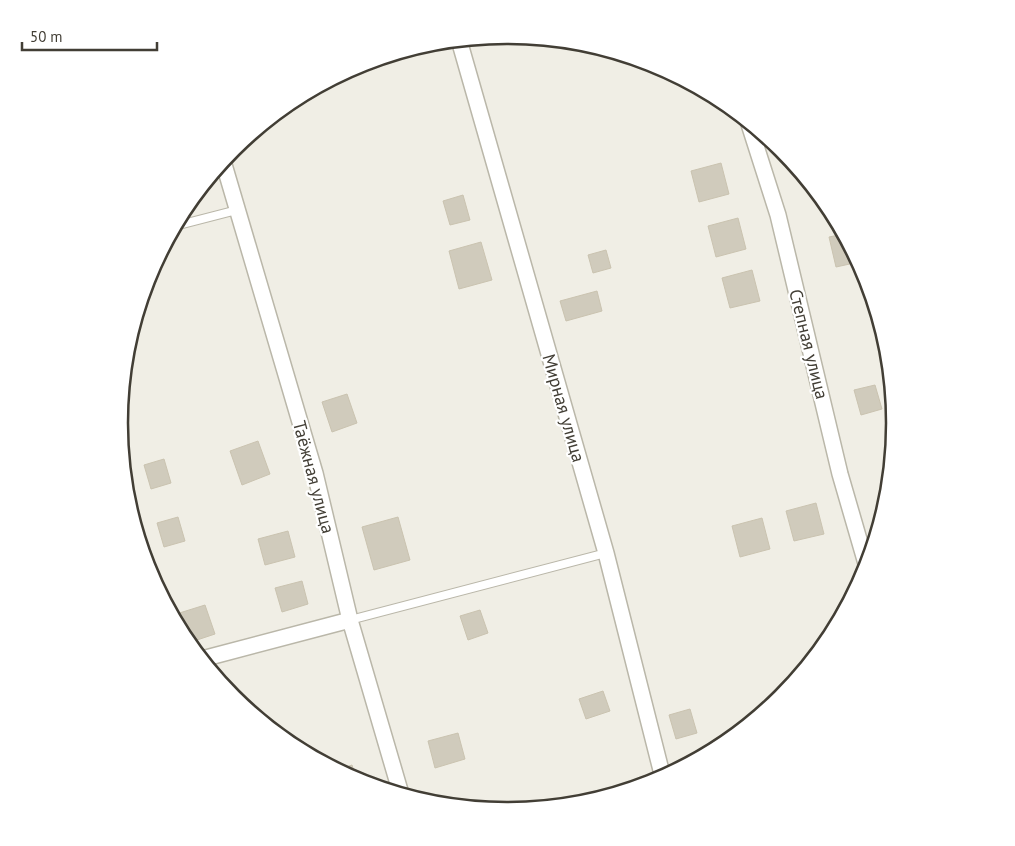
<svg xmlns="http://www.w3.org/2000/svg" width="1015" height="846" viewBox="0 0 1015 846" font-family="'PT Sans',sans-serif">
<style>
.building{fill:#d0cbbc;stroke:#cac3b0}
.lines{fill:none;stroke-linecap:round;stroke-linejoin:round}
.lane-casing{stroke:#bab7a9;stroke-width:10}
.street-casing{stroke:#bab7a9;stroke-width:18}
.lane{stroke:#fff;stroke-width:8}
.street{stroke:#fff;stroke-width:15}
.labels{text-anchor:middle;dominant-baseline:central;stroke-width:4.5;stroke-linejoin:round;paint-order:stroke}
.street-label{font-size:18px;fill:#423e35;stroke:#fff}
.rim{fill:none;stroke:#423e35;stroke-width:2.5}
</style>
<rect width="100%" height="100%" fill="#f0eee5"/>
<!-- building -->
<path class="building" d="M721 163 729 194 699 202 691 171Z
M463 195 470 220 450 225 443 201Z
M738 218 746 249 716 257 708 226Z
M844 234 859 262 836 267 829 237Z
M481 242 492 280 459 289 449 251Z
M606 250 611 268 593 273 588 255Z
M752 270 760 301 730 308 722 278Z
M597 291 602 311 566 321 560 301Z
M875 385 882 409 861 415 854 390Z
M347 394 357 423 332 432 322 402Z
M258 441 270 474 242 485 230 451Z
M164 459 171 483 151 489 144 465Z
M816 503 824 534 794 541 786 511Z
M133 508 144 546 142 547 130 509Z
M178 517 185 541 164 547 157 523Z
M398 517 410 560 374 570 362 527Z
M762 518 770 549 740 557 732 526Z
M288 531 295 557 265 565 258 539Z
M302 581 308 604 282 612 275 588Z
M205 605 215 634 188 643 173 615Z
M480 610 488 633 468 640 460 616Z
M603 691 610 711 586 719 579 699Z
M690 709 697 733 676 739 669 715Z
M458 733 465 759 435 768 428 741Z
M352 765 357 780 337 770Z"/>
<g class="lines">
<defs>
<path id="lane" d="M175 226 237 210
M350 620 606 553"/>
<path id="street" d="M459 40 606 553 663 778
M748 121 778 215 840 474 867 567
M223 161 315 473 350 620 401 794
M202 659 350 620"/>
</defs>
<!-- lane casing -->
<use href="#lane" class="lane-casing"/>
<!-- street casing -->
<use href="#street" class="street-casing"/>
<!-- lane -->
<use href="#lane" class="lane"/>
<!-- street -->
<use href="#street" class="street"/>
</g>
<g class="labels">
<!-- street labels -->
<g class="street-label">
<text transform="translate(809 344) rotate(76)">Степная улица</text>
<text transform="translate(564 408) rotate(74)">Мирная улица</text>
<text transform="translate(314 477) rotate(75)">Таёжная улица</text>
</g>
</g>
<!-- crop -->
<path d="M0 0H1015V846H0ZM128 423a379 379 0 1 1 758 0a379 379 0 1 1-758 0Z" fill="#fff" fill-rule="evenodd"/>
<path class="rim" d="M128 423a379 379 0 1 1 758 0a379 379 0 1 1-758 0Z"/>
<!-- scale -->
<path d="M22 42v8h135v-8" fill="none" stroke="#423e35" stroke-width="2.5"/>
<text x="30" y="42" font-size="15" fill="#423e35" stroke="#ffffff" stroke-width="4" paint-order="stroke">50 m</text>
</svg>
